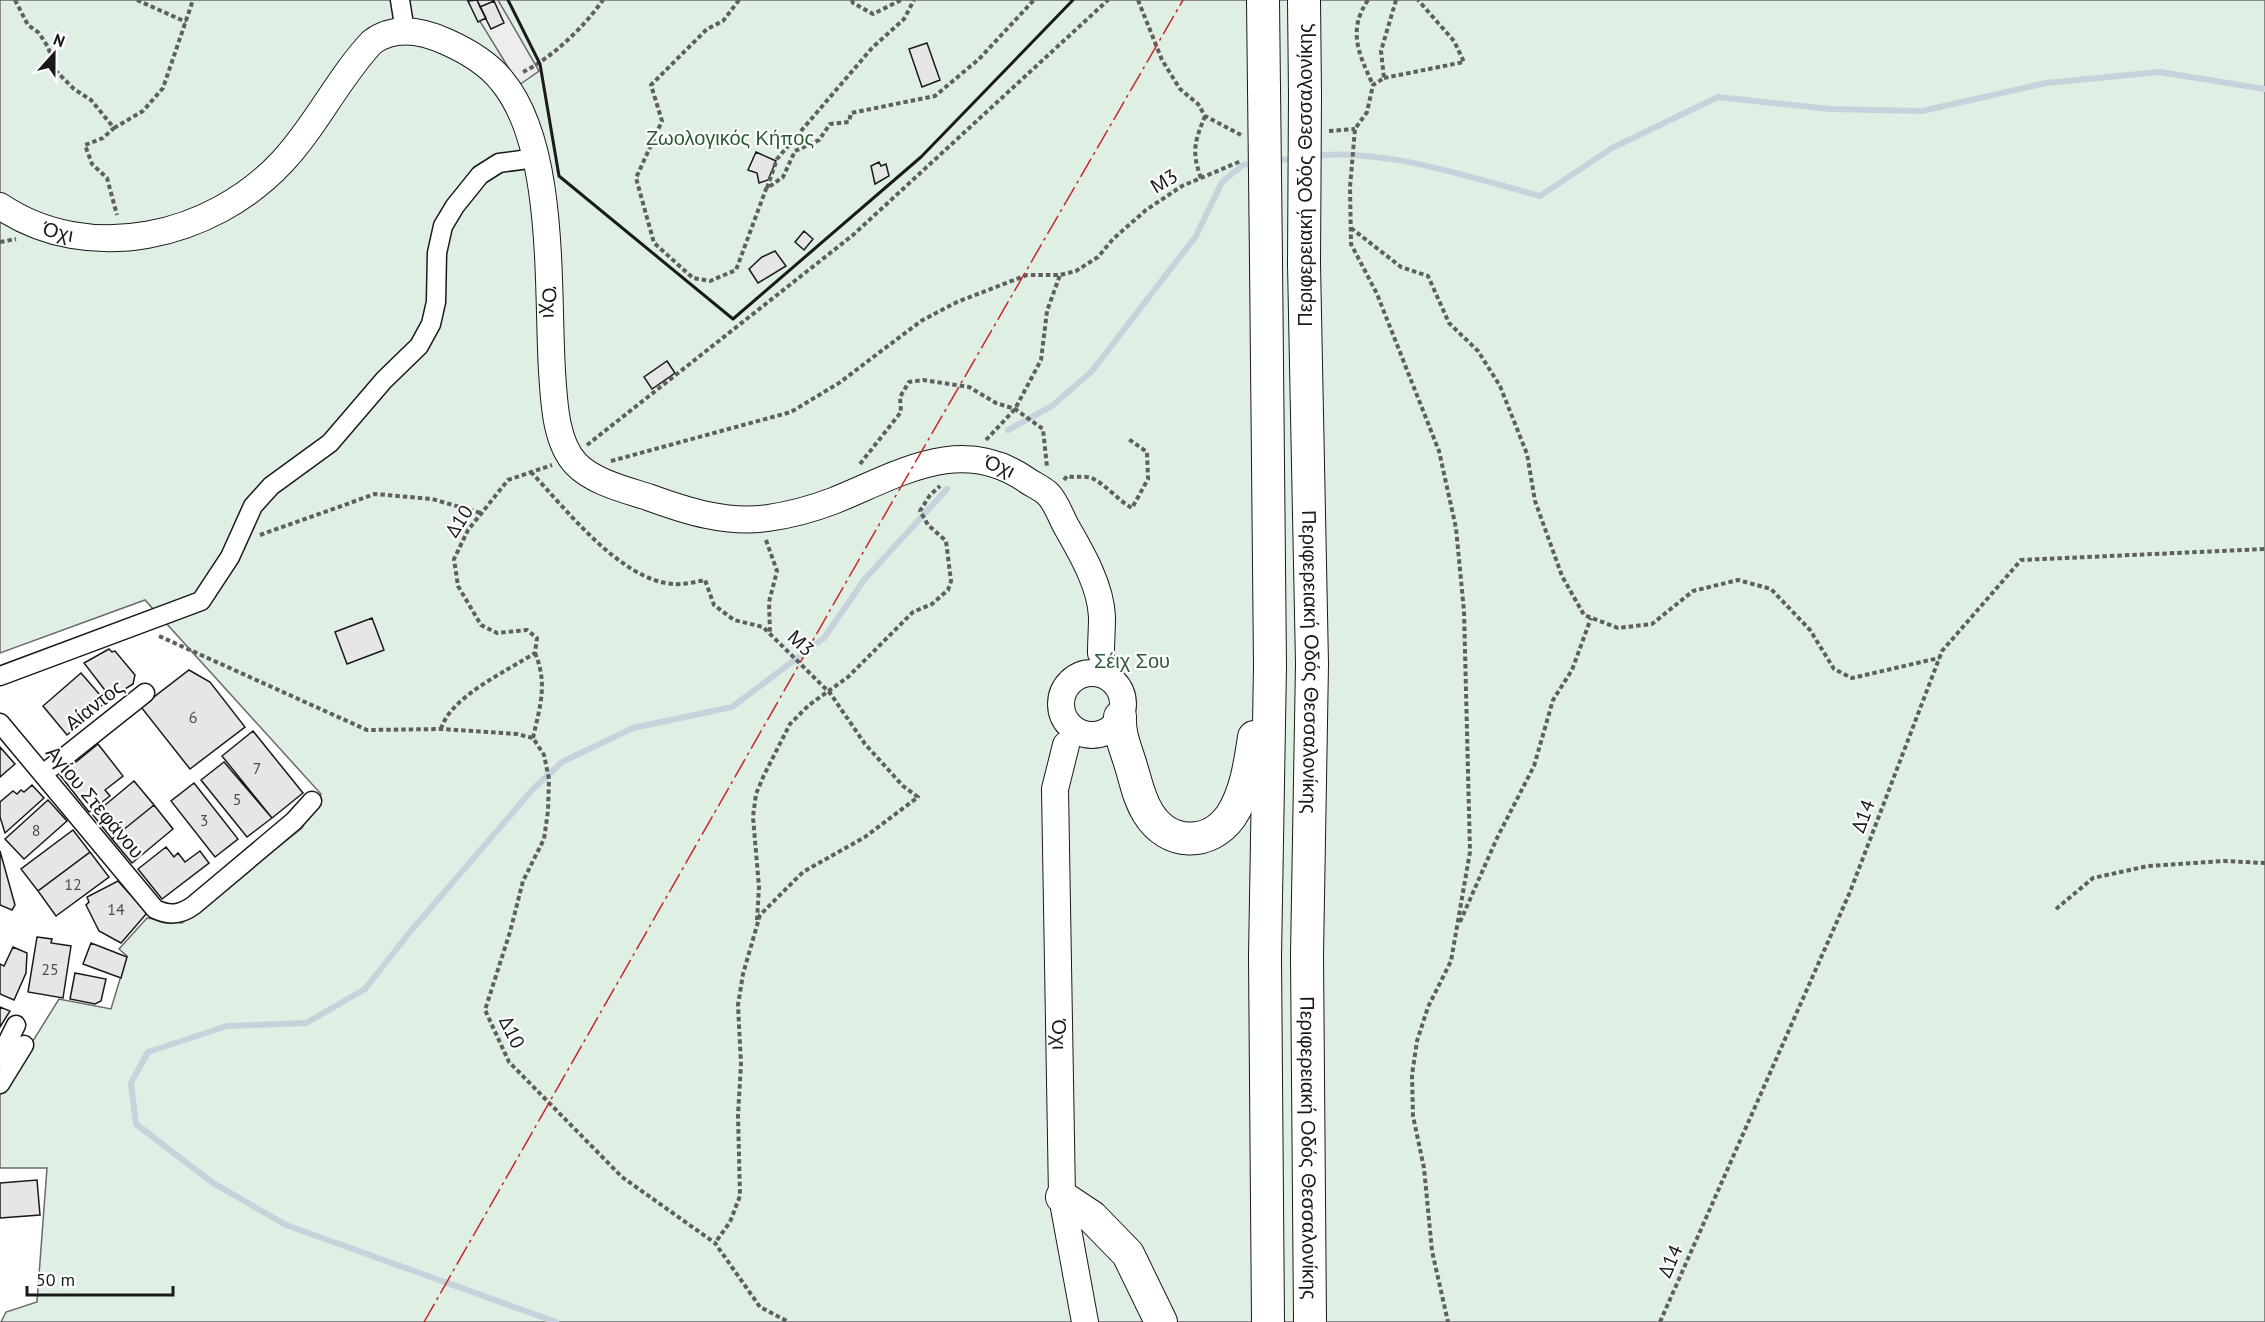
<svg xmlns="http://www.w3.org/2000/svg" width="2265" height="1322" viewBox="0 0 2265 1322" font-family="'PT Sans',sans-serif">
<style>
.green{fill:#e0efe3;stroke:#6a6a6a;stroke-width:1.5}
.parking{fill:#ededed;stroke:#6a6a6a;stroke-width:1.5}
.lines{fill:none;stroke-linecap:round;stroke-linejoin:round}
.stream{stroke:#c6d2dc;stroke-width:6}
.building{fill:#e6e6e6;stroke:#1a1a1a;stroke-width:1.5}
.street-casing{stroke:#1a1a1a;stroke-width:21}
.secondary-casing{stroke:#1a1a1a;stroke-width:28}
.highway-casing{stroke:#1a1a1a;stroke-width:34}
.path{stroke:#5f5f5f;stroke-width:4;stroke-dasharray:4.5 3;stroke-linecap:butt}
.street{stroke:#fff;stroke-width:18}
.secondary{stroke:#fff;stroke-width:26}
.highway{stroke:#fff;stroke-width:32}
.highway-bridge-casing{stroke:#1a1a1a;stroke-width:34;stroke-linecap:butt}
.highway-bridge{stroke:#fff;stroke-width:32}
.wall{stroke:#1a1a1a;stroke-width:3}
.power{stroke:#c62828;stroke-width:1.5;stroke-dasharray:21 4.5 3 4.5;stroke-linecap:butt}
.labels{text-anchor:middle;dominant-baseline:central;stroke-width:4.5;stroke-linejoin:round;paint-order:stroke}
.number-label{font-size:16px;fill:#4d4d4d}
.park-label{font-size:20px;fill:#2b5a34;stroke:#fff}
.street-label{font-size:20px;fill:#1a1a1a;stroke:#fff}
</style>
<rect width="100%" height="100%" fill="#fff"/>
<!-- green -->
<path class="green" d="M0 0H2265V1322H1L6 1312 37 1302 47 1168H0V1094L59 999 111 1009 127 956 119 949 147 918 182 923 302 828 321 794 145 600 0 653Z"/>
<!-- parking -->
<path class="parking" d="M467 0H498L539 71 519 85Z"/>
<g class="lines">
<!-- stream -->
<path class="stream" d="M1312 156C1381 147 1473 178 1540 196L1612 148 1718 97 1830 109 1922 111 2046 83 2160 72 2265 89
M1274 161 1296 158
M1008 430 1052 406 1092 371 1196 236 1222 182 1243 165 1255 163
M556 1322 286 1225 213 1183 136 1124 131 1083 148 1052 227 1026 306 1023 365 989 410 932 533 789 562 762 633 728 732 707 824 638 864 580 947 489"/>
</g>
<!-- building -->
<path class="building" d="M477 0 486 18 478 22 468 1Z
M477 0H493L494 1 480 7Z
M494 1 504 23 491 29 480 7Z
M927 43 940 80 922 87 909 49Z
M756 152 776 161 768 180 759 183 757 173 748 170Z
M879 162 881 166 886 164 889 176 875 184 871 166Z
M804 231 813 239 804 250 795 242Z
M775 251 786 266 758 283 749 269 762 257Z
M667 361 675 373 652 389 644 377Z
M372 618 384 650 347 664 335 632Z
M109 649 112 652 115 651 135 675 133 684 111 698 84 663Z
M189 670 210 682 245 727 190 769 141 707Z
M81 673 106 702 67 735 43 706Z
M253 731 303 793 272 818 222 756Z
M98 744 123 776 105 790 110 796 89 812 60 775Z
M0 747 15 764 0 777Z
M224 762 272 818 247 837 201 780Z
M134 781 154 805 112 839 93 815Z
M194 783 238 839 215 857 171 801Z
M32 785 44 798 5 833 0 817V802L13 791 17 794 21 790 24 792Z
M48 800 67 821 24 859 5 839Z
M154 805 173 829 132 863 112 839Z
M73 830 90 852 38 891 21 869Z
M166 847 174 857 178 853 185 862 200 851 209 863 162 899 138 869Z
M0 851 15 905 12 910 0 905Z
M90 852 109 877 56 916 38 891Z
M118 881 147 913 121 943 99 931 86 905 89 902 87 897Z
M37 937 52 939 51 943 71 946 63 998 28 992Z
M91 943 127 957 121 978 83 964Z
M13 947 27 953 26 973 14 1000 0 994V964L4 966Z
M75 973 106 979 101 1001 95 1004 70 999Z
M0 1007 10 1011 0 1027Z
M37 1180 40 1215 0 1218V1183Z"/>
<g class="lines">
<defs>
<path id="street" d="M400 0 405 31
M0 676 201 601 230 557 253 506 271 486 330 443 384 380 419 346 431 324 436 302 437 253 443 226 455 206 480 175 499 163 536 158
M0 723 155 909C169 916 181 915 194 905L294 821 312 801
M43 774 145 693
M0 1057 16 1025
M0 1084 24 1045"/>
<g id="secondary">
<path id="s1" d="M0 206C89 266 212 237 282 162 316 126 338 78 372 42 395 25 423 31 447 42 467 51 488 63 502 81 556 146 547 288 552 371 554 400 555 442 576 464 593 482 626 490 648 497 686 511 727 524 768 518 789 515 812 509 833 501 898 475 961 433 1028 481 1034 485 1043 489 1048 494 1056 502 1061 517 1066 526 1081 552 1101 586 1102 617 1102 629 1101 641 1101 653"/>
<circle cx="1092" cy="704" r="31"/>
<path id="s2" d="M1066 745 1055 789 1062 1197 1085 1322"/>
</g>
<g id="highway">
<path d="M1263 0 1264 88"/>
<path d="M1304 0 1305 95"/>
<path d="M1266 261 1270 666 1265 957 1268 1322"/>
<path id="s3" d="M1304 264 1312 664 1307 955 1310 1322"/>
<path d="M1120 717C1119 735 1126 749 1131 766 1136 782 1139 799 1148 813 1168 846 1209 847 1231 816 1246 793 1250 764 1254 737"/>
<path d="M1062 1197 1092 1217 1128 1254 1161 1322"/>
</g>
</defs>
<!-- street casing -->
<use href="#street" class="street-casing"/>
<!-- secondary casing -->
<use href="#secondary" class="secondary-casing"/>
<!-- highway casing -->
<use href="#highway" class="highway-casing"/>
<!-- path -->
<path class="path" d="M15 0 28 25 39 33 48 47 56 71 74 89 91 100 114 128 103 138 85 145 92 164 107 178 117 215
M137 0 186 22
M739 0 723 21 707 29 651 85 662 121 636 178 654 243 693 278 710 281 736 270 766 189 783 177 795 151 819 140 830 124 849 122 851 113 935 96 979 59 1034 0
M852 0 853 3 873 14 901 0
M1138 0 1162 60 1180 89 1198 104 1205 116 1241 135
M1368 0C1347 31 1359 54 1373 85
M1396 0 1381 51 1384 78 1373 85 1367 112 1355 129 1350 187 1351 244 1377 294 1439 451 1456 528 1464 611 1470 852 1451 961 1428 1007 1417 1041 1412 1075 1413 1116 1424 1168 1432 1251 1448 1322
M523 72C553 57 583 28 603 0
M1384 78 1464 62 1454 41 1418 0
M114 128 143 111 163 88 193 0
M1329 131 1355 129
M1201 178C1191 151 1195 141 1205 116
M767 188 777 159 872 48 904 19 914 0
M1351 228 1401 267 1428 276 1449 323 1478 351 1500 386 1527 454 1535 501 1562 576 1584 615 1618 628 1652 624 1693 591 1738 580 1771 589 1810 630 1834 669 1852 678 1939 658
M0 242 16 239
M986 440 1015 409 1041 360 1047 311 1060 275
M587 445 853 235 1108 0
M611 461 791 412 839 383 921 321 957 302 1027 275H1060L1076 271 1098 257 1113 239 1146 210 1182 186 1241 161
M860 464 901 412 900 397 909 382 923 380 969 387 996 403 1015 409 1043 429 1047 467
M531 472C565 508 620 580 673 584 683 585 695 582 705 580L714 605 734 620 763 627 770 634 830 693 865 744 903 786 918 797 865 837 803 872 760 915 743 974 738 1005 741 1064 738 1115 740 1196 730 1222 715 1243
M1064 480 1067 476C1074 478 1080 476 1087 477 1100 478 1117 500 1132 508L1148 479 1147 452 1127 438
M260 535 375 494 432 499 481 513
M766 540 777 571 769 602 770 634
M159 636 367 730 441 729 517 734 533 738 544 755 549 779 548 811 544 839 523 881 510 932 485 1010 509 1062 622 1177 715 1243 760 1307 789 1322
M441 729C450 697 507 671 535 653L537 638 527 630 497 633 481 625 458 586 454 559 468 530 508 480 552 465
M533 738C540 706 548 684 535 653
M2056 909 2093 878 2148 866 2224 861 2265 863
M757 920 759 887 753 817 756 794 764 775 790 724 809 705 848 677 913 612 932 604 948 590 951 581 946 541 928 525 920 511 930 495 940 486
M1460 922 1497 838 1534 766 1553 700 1572 670 1591 618
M1660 1322 1850 892 1942 651 2021 560 2265 549"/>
<!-- street -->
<use href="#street" class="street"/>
<!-- secondary -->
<use href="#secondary" class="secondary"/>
<!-- highway -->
<use href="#highway" class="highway"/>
<defs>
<path id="highway-bridge" d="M1264 88 1266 261
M1304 264 1305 95"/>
</defs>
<!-- highway-bridge casing -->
<use href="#highway-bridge" class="highway-bridge-casing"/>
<!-- highway-bridge -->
<use href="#highway-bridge" class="highway-bridge"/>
<!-- wall -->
<path class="wall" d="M508 0 540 64 559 176 733 319 921 157 1073 0"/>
<!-- power -->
<path class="power" d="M424 1322 865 549 1183 0"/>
</g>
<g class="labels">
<!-- number labels -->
<g class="number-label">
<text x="193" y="717">6</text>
<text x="257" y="768">7</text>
<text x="237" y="799">5</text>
<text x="204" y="820">3</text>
<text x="36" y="830">8</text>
<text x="73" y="884">12</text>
<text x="116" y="909">14</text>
<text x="50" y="969">25</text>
</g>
<!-- park labels -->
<g class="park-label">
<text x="730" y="138">Ζωολογικός Κήπος</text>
<text x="1132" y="661">Σέιχ Σου</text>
</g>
<!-- street labels -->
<g class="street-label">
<text transform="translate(1305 175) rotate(-90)">Περιφερειακή Οδός Θεσσαλονίκης</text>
<text transform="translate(1164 181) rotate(-31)">Μ3</text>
<text stroke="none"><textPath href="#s1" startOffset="64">Όχι</textPath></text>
<text stroke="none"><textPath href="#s1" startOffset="837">Όχι</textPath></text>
<text stroke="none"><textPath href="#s1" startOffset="1449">Όχι</textPath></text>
<text transform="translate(459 521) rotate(-57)">Δ10</text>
<text transform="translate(801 643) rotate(44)">Μ3</text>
<text stroke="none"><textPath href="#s3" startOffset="398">Περιφερειακή Οδός Θεσσαλονίκης</textPath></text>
<text transform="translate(94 705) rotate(-38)">Αίαντος</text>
<text transform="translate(95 802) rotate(50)">Αγίου Στεφάνου</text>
<text transform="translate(1863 816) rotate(-69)">Δ14</text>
<text transform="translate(512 1032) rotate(64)">Δ10</text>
<text stroke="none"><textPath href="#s2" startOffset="291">Όχι</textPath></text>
<text stroke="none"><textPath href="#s3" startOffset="884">Περιφερειακή Οδός Θεσσαλονίκης</textPath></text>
<text transform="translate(1670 1261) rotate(-66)">Δ14</text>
</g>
</g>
<!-- north arrow -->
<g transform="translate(54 54) rotate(21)" stroke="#ffffff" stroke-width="4.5" paint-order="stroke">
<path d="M0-4.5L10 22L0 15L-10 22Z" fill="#1a1a1a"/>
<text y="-9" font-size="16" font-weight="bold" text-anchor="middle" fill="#1a1a1a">N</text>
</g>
<!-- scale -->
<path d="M27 1286v9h146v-9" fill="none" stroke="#1a1a1a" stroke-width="3"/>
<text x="36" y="1286" font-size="18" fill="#1a1a1a" stroke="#ffffff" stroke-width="4.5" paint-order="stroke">50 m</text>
</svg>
